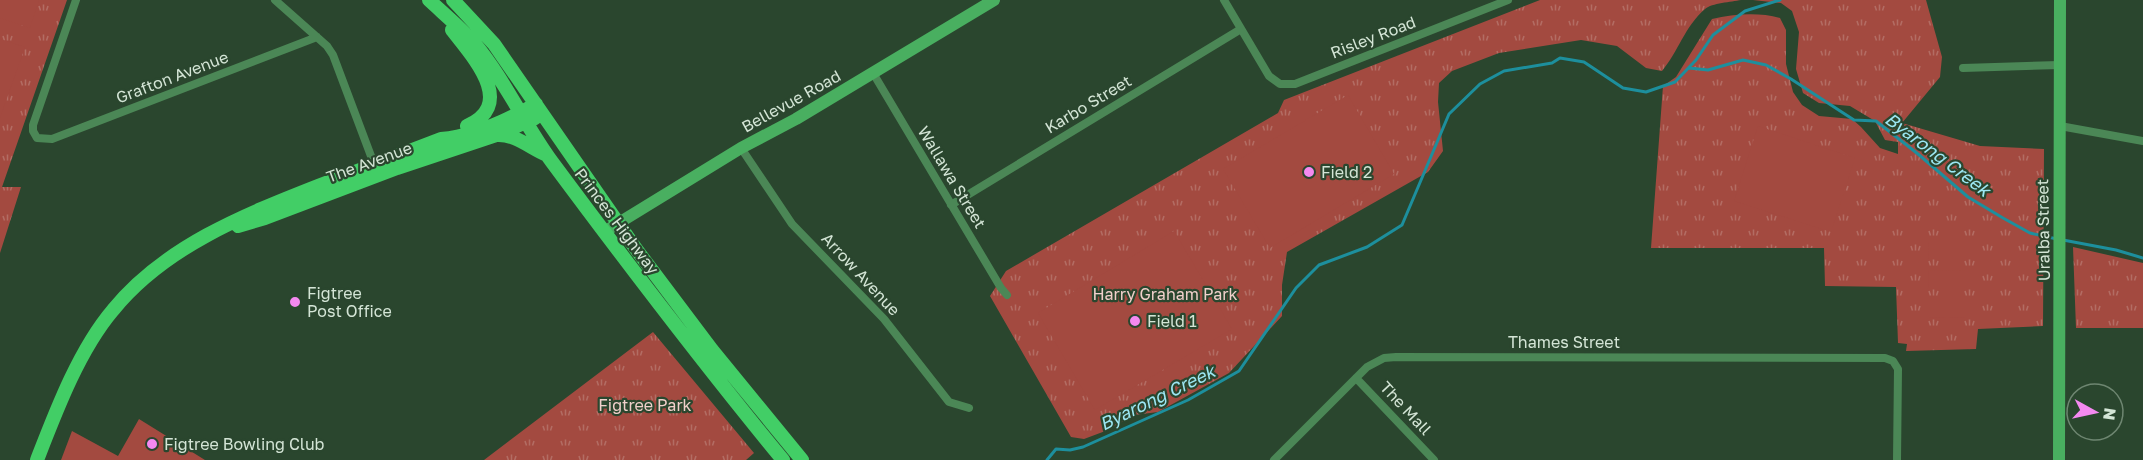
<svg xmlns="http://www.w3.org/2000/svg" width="2143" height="460" viewBox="0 0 2143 460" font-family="'Golos Text',sans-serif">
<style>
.grass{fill:url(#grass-tufts)}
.pitch{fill:#a34a40}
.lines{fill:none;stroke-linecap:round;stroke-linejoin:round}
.stream{stroke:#1d8f9d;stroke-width:3}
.street{stroke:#4b8756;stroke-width:8}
.secondary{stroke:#49af60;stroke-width:12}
.primary{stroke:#42ce66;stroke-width:14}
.poi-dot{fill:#f489f0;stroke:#2a462e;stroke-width:2}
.labels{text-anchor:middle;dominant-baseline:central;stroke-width:4.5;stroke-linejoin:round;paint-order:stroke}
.street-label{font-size:16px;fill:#d4e5d6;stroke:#2a462e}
.poi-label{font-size:16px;fill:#d4e5d6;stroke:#2a462e;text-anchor:start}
.park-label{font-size:16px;fill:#f1d0cb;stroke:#2a462e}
.water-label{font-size:18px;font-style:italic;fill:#9ce7f3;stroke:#2a462e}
</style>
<defs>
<pattern id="grass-tufts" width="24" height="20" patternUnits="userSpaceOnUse" patternTransform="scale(1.5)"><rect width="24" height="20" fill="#a34a40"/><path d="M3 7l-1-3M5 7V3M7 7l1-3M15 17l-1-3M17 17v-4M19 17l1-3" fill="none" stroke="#b36d64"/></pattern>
</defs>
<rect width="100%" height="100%" fill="#2a462e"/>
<!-- grass -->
<path class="grass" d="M0 0H67L2 187H21L0 253Z
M1540 0H1741C1731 2 1712 3 1705 9 1685 26 1678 52 1662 71L1646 68 1617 46 1581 40 1499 53 1452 71 1439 83 1438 102 1443 151 1428 172 1287 252 1282 285V316L1229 373 1158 412 1134 415 1108 430 1084 439 1071 437 990 296 1006 271 1278 113 1284 100Z
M1753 0H1926L1942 57 1940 77 1902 123 1980 146 2044 149 2043 326 1978 329 1976 349 1906 351 1907 344 1898 343 1896 287 1825 286 1824 248H1651L1663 86 1676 77 1712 19C1734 14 1758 12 1780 18L1786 30V64L1793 92 1802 105 1819 116 1852 119 1861 127 1880 148 1898 154V142L1885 140 1875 121 1850 106 1819 103 1803 93 1796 69 1799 32 1792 11 1781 3Z
M2073 247 2143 263V328H2076Z
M653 332 754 453 746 460H484Z"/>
<!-- pitch -->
<path class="pitch" d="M0 0H39L30 28 0 18Z
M0 39 25 47 0 118Z
M1348 95 1394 174 1270 248 1223 169Z
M1758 126 1855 158 1831 232 1734 201Z
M1174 231 1232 329 1095 410 1038 313Z
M1929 242H1967V259H1928Z
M1929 270 1966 271V288H1928Z
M1928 299H1966V318L1928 317Z
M139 419 205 460H61L72 431 118 456Z"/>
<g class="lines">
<!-- stream -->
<path class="stream" d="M1689 68 1708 70 1743 60 1766 65 1791 79 1854 120 1876 121 1918 154 1968 197 2003 218 2030 233 2057 239
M2063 240 2116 250 2143 258
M1047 460 1056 449 1070 450 1083 447 1188 400 1239 371 1296 288 1319 265 1367 247 1402 225 1449 114 1480 84 1504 71 1552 63 1560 58 1584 62 1623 88 1646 92 1675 82 1696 60 1713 35 1745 11 1780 0"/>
<!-- street -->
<path class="street" d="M76 0 33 125V131L37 138 52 139 317 37
M275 0 327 46 333 55 374 164
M1224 0 1269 76 1280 84H1295L1508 0
M1963 68 2059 65
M873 73 1001 288 1007 295
M2060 126 2143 141
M741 148 792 224 884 319 949 402 969 408
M951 205 1241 29
M1356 378 1434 460
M1274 460 1367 367 1384 358 1396 357 1885 358 1893 361 1898 369 1897 460"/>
<!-- secondary -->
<path class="secondary" d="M604 232 741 148 796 119 994 0
M2059 460 2060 0"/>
<!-- primary -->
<path class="primary" d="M429 0C444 14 461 28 475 44 505 80 524 124 552 162 627 263 703 363 783 460
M453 0 494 44 636 249 712 350 802 460
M452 30C473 57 517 104 467 126
M497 135C516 134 530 148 547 155
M238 226 265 218 397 168 496 135 535 118
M37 460C56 411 79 350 113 310 164 247 244 215 318 186 359 170 400 155 441 139 473 136 508 120 536 104"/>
</g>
<!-- markers -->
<g class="poi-dot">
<circle cx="1309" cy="172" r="6"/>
<circle cx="295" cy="302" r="6"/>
<circle cx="1135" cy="321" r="6"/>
<circle cx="152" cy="444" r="6"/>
</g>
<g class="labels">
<!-- street labels -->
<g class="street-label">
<text transform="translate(1373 37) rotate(-21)">Risley Road</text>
<text transform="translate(172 77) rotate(-21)">Grafton Avenue</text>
<text transform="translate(791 101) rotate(-29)">Bellevue Road</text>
<text transform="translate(1088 104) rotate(-31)">Karbo Street</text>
<text transform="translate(369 162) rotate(-20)">The Avenue</text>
<text transform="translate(952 177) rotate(59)">Wallawa Street</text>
<text transform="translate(617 221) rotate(53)">Princes Highway</text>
<text transform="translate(2043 230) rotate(-91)">Uralba Street</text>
<text transform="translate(861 274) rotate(47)">Arrow Avenue</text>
<text x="1564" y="342">Thames Street</text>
<text transform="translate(1406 408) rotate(47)">The Mall</text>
</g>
<!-- poi labels -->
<g class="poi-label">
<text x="1321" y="172">Field 2</text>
<text x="307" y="293">Figtree<tspan x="307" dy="18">Post Office</tspan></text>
<text x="1147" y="321">Field 1</text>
<text x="164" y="444">Figtree Bowling Club</text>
</g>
<!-- park labels -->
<g class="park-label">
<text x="1165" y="294">Harry Graham Park</text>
<text x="645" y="405">Figtree Park</text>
</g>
<!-- water labels -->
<g class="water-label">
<text transform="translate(1938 154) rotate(37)">Byarong Creek</text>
<text transform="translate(1157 397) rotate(-26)">Byarong Creek</text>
</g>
</g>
<!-- north arrow -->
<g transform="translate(2095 412) rotate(98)"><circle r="28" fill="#2a462e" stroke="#6e8671" stroke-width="1.5"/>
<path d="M0-4.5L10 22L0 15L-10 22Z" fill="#f489f0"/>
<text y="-9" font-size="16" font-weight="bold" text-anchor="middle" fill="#d4e5d6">N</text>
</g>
</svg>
